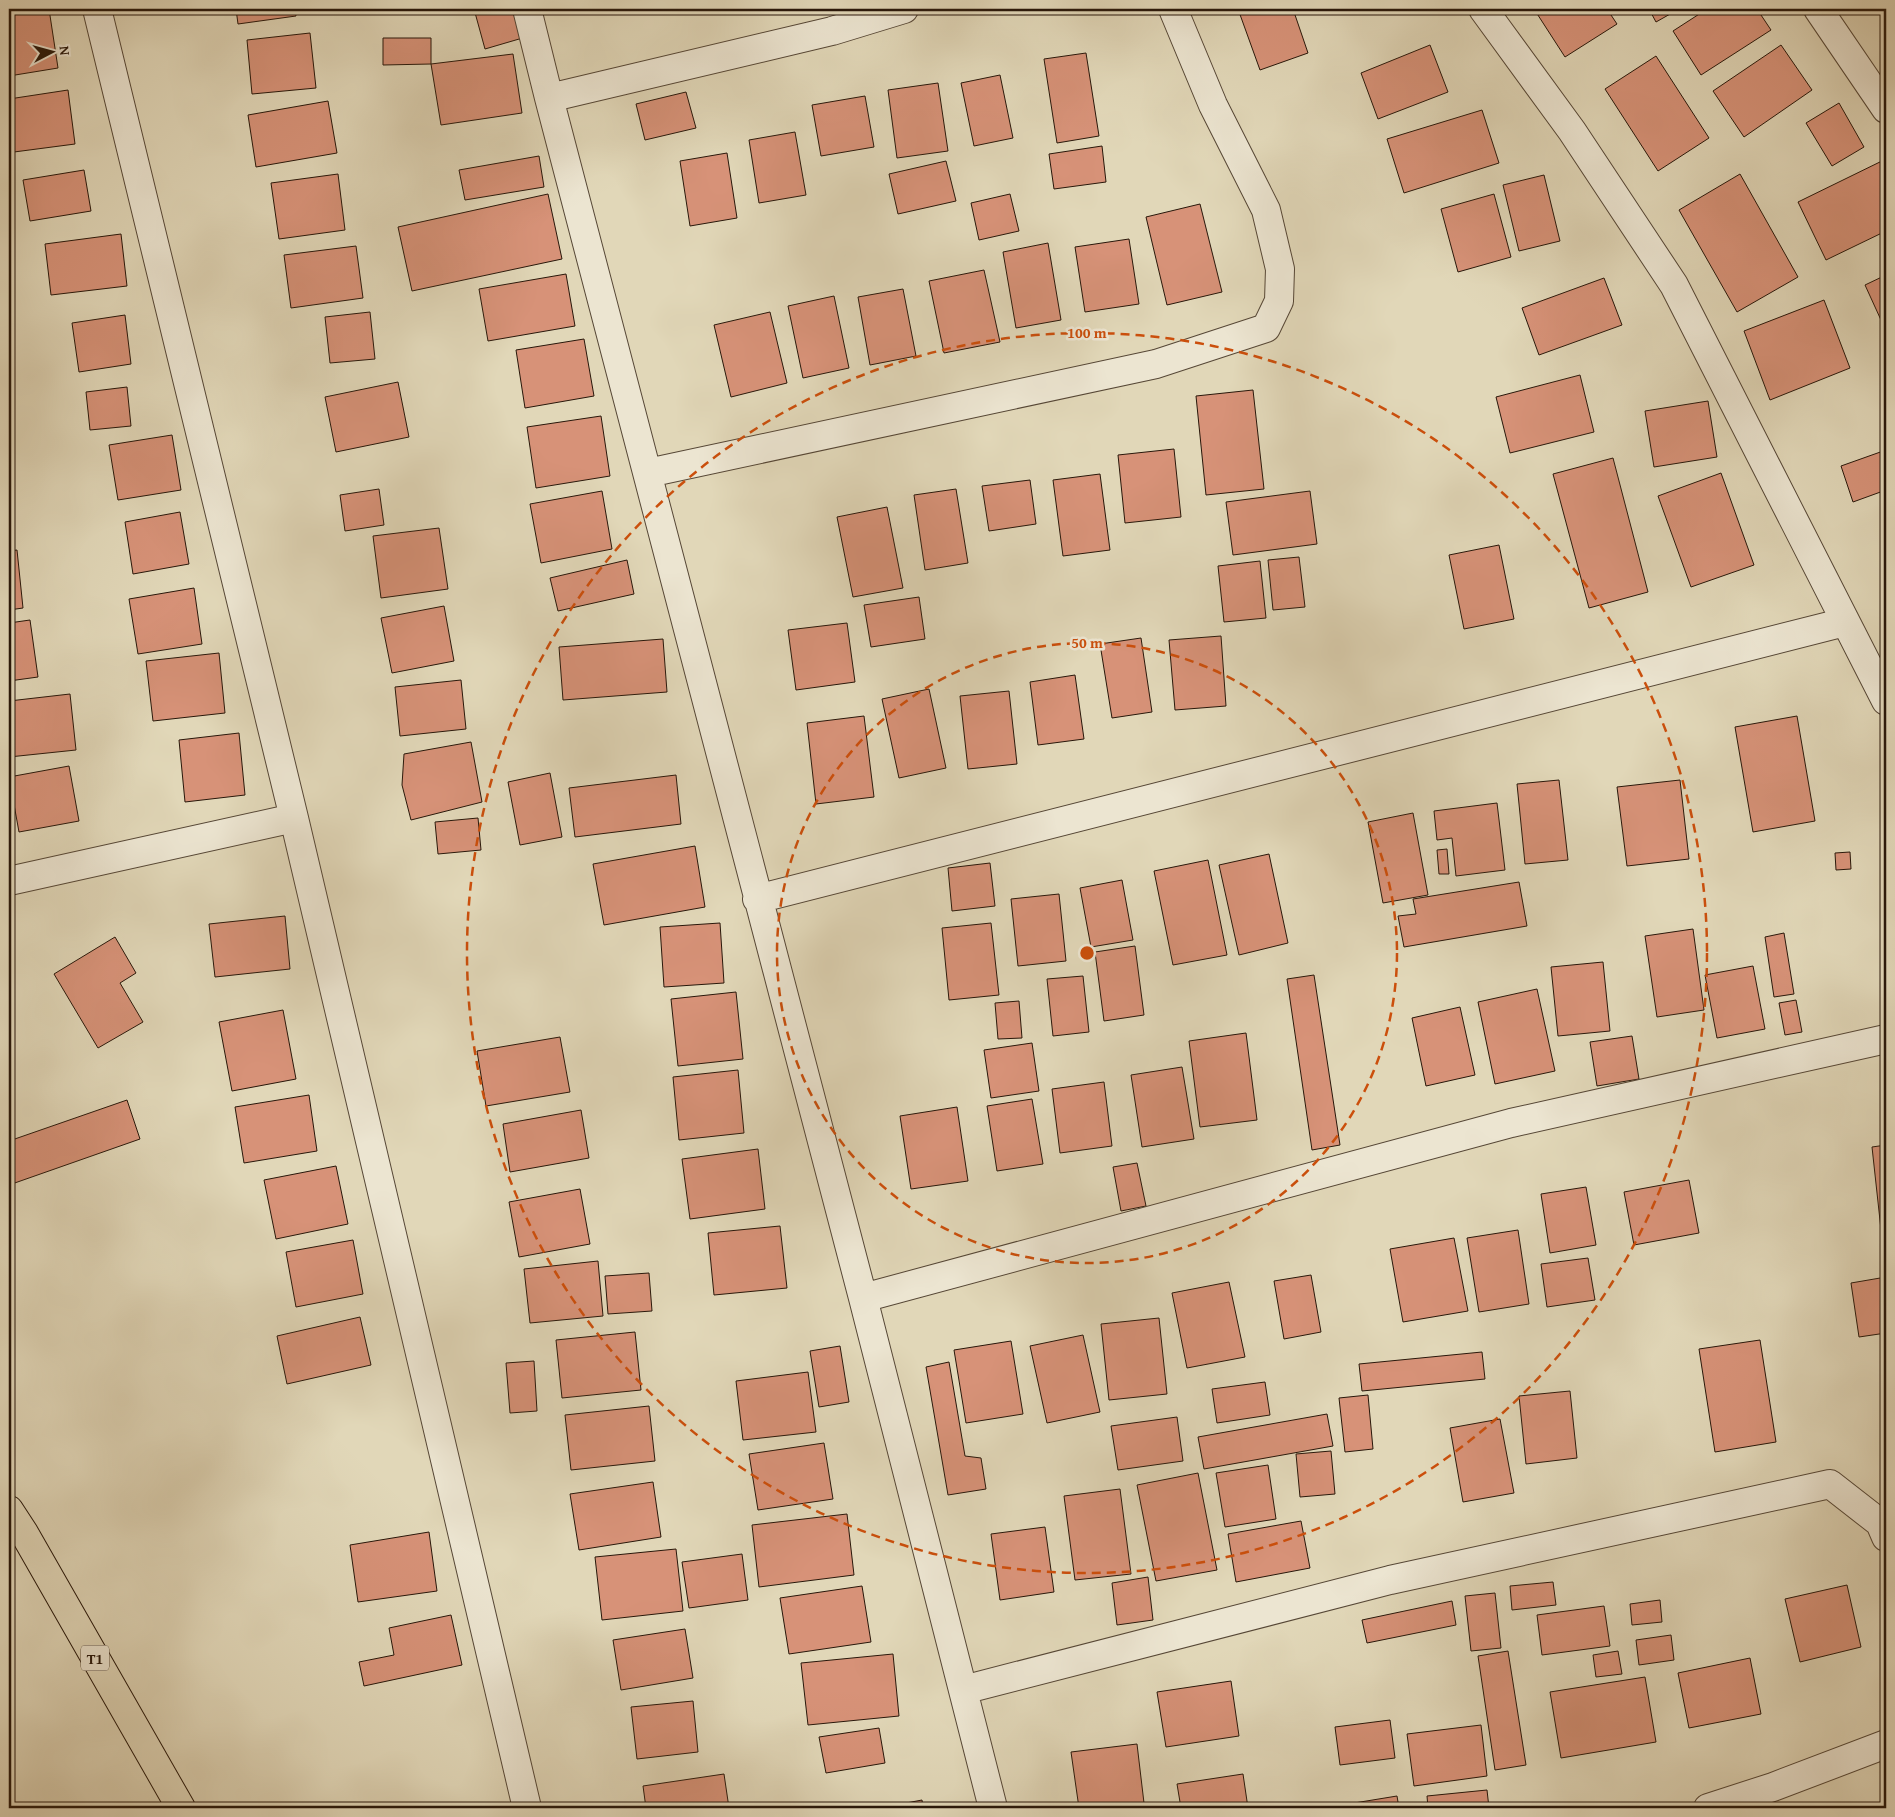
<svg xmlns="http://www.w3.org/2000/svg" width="1895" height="1817" viewBox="0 0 1895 1817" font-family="'Gentium Book Plus',serif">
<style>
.building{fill:#d79278;stroke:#28170a}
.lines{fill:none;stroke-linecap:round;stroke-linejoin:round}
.street-casing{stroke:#564736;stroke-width:30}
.highway-casing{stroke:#28170a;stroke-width:30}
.street{stroke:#ece5d1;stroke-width:28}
.highway{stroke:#e1d7b8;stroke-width:28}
.ring{fill:none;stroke:#cb4f0c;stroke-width:2.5;stroke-dasharray:9 6}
.labels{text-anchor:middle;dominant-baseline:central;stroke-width:5;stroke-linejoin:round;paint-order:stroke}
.shield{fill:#ece5d1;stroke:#635546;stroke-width:1}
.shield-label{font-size:15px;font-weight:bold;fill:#28170a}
.centre{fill:#cb4f0c;stroke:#ece5d1;stroke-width:2.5}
.ring-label{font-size:15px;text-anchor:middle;font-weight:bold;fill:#cb4f0c;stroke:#ece5d1;stroke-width:5;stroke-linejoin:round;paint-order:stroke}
</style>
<rect width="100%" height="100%" fill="#e1d7b8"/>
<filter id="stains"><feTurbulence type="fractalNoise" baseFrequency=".004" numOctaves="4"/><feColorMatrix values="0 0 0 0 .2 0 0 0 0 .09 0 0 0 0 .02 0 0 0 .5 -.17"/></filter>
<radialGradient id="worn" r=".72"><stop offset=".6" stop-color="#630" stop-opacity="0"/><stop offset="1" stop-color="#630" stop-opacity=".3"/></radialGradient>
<!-- building -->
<path class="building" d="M9 9H49L58 68 9 76Z
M236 9H295L296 16 238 24Z
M474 9H518L526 37 485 49Z
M1238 9H1293L1308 53 1260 70Z
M1534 9H1607L1617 24 1565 57Z
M1649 9H1679L1656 22Z
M1707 9H1757L1771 30 1701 75 1673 31Z
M310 33 316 88 252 94 247 40Z
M383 38H431V64L383 65Z
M1430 45 1448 92 1378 119 1361 73Z
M1781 45 1812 90 1744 137 1713 91Z
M1086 53 1099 136 1057 143 1044 59Z
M513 54 522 113 441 125 431 64Z
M1656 56 1709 138 1658 171 1605 89Z
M1000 75 1013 138 974 146 961 83Z
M938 83 948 151 897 158 888 90Z
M68 90 75 144 14 152 9 99Z
M686 92 696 128 645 140 636 104Z
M865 96 874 147 821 156 812 105Z
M328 101 337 153 256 167 248 115Z
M1839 103 1864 147 1832 166 1806 123Z
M1482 110 1499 163 1404 193 1387 139Z
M795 132 806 195 759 203 749 140Z
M1102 146 1106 182 1054 189 1049 154Z
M727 153 737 218 690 226 680 161Z
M539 156 544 187 465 200 459 170Z
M1886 159V231L1826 260 1798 202Z
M946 161 956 201 898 214 889 174Z
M84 170 91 211 30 221 23 180Z
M338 174 345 230 279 239 271 183Z
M1740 174 1798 277 1737 312 1679 210Z
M1544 175 1560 241 1519 251 1503 185Z
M548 194 562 259 412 291 398 227Z
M1010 194 1019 231 979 240 971 203Z
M1494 194 1511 257 1458 272 1441 209Z
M1200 204 1222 292 1167 305 1146 217Z
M121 234 127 286 51 295 45 244Z
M1129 239 1139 304 1085 312 1075 247Z
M1048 243 1061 320 1016 328 1003 252Z
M356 246 363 298 291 308 284 255Z
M984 270 1000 342 944 353 929 281Z
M566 274 575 326 488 341 479 289Z
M1886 275V331L1865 285Z
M1604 278 1622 325 1539 355 1522 308Z
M903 289 916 356 870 365 858 297Z
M834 296 849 368 803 378 788 306Z
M1824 300 1850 368 1770 400 1744 331Z
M370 312 375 359 330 363 325 317Z
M770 312 787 383 731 397 714 325Z
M125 315 131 364 79 372 72 323Z
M584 339 594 396 525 408 516 350Z
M1580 375 1594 432 1510 453 1496 397Z
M398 382 409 437 336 452 325 397Z
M127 387 131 426 90 430 86 392Z
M1253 390 1264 489 1206 495 1196 396Z
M1708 401 1717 457 1654 467 1645 411Z
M601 416 610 476 536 488 527 427Z
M172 435 181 490 118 500 109 445Z
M1174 449 1181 517 1125 523 1118 455Z
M1886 450V490L1853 502 1841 466Z
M1613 458 1648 592 1589 608 1553 474Z
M1721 473 1754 565 1691 587 1658 496Z
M1100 474 1110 550 1063 556 1053 480Z
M1030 480 1036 524 989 531 982 486Z
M379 489 384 525 345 531 340 495Z
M956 489 968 563 925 570 914 495Z
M602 491 612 549 541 563 530 504Z
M1310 491 1317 544 1233 555 1226 502Z
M9 501 14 531 9 532Z
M887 507 903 588 853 597 837 517Z
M180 512 189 564 133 574 125 522Z
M439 528 448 589 381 598 373 536Z
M1499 545 1514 619 1464 629 1449 555Z
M17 550 23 608 9 610V551Z
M1299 557 1305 607 1273 610 1268 560Z
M627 560 634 594 558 611 550 578Z
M1260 561 1266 618 1224 622 1218 566Z
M194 588 202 644 138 654 129 599Z
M919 597 925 639 871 647 864 605Z
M444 606 454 661 392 673 381 618Z
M30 620 38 677 9 681V623Z
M847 623 855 682 796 690 788 630Z
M1221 636 1226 706 1175 710 1169 640Z
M1141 638 1152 712 1112 718 1100 644Z
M663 639 667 692 563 700 559 647Z
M219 653 225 713 153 721 146 661Z
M1075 675 1084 739 1038 745 1030 682Z
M461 680 466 729 400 736 395 687Z
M929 689 946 768 899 778 882 699Z
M1009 691 1017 764 968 769 960 696Z
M70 694 76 750 9 757V701Z
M864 716 874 797 816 804 807 723Z
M1797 716 1815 821 1753 832 1735 727Z
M239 733 245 795 185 802 179 740Z
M471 742 482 802 411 820 402 785 404 754Z
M69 766 79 821 19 832 9 777Z
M550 773 562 837 520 845 508 782Z
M676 775 681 824 575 837 569 788Z
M1559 780 1568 860 1525 864 1517 784Z
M1680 780 1689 859 1627 866 1617 787Z
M1497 803 1505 870 1456 876 1452 838 1437 840 1434 811Z
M1413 813 1428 895 1383 903 1368 822Z
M478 818 481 850 438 854 435 822Z
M695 846 705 907 604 925 593 864Z
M1447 849 1449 874H1439L1437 850Z
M1850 852 1851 869 1836 870 1835 853Z
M1269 854 1288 943 1239 955 1219 865Z
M1208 860 1227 955 1173 965 1154 871Z
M990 863 995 906 952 911 948 868Z
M1122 880 1133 940 1091 947 1080 888Z
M1519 882 1527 926 1404 947 1398 916 1416 914 1413 899Z
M1059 894 1066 961 1018 966 1011 899Z
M285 916 290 969 215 977 209 924Z
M720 923 724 983 664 987 660 927Z
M991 923 999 995 949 1000 942 928Z
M1693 929 1704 1010 1657 1017 1645 936Z
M1784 933 1794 994 1774 997 1765 937Z
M115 937 136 973 120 983 143 1022 98 1048 54 974Z
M1135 946 1144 1015 1104 1021 1095 952Z
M1603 962 1610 1031 1558 1036 1551 967Z
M1753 966 1765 1029 1717 1038 1705 975Z
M1314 975 1340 1145 1312 1150 1287 979Z
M1083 976 1089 1032 1053 1036 1047 979Z
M1537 989 1555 1071 1495 1084 1478 1002Z
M736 992 743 1059 678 1066 671 999Z
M1796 1000 1802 1032 1785 1035 1779 1003Z
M1019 1001 1022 1038 998 1039 995 1003Z
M1460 1007 1475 1075 1426 1086 1412 1018Z
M283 1010 296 1079 232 1091 219 1022Z
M1246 1033 1257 1120 1200 1127 1189 1041Z
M1632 1036 1639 1079 1597 1086 1590 1042Z
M560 1037 570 1092 486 1106 477 1051Z
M1032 1043 1039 1091 991 1098 984 1050Z
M1182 1067 1194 1139 1142 1147 1131 1075Z
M738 1070 744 1133 679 1140 673 1077Z
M1104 1082 1112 1146 1060 1153 1052 1089Z
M309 1095 317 1151 244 1163 235 1107Z
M1032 1099 1043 1164 997 1171 987 1106Z
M127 1100 140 1139 9 1185V1141Z
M957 1107 968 1181 911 1189 900 1116Z
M581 1110 589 1158 510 1172 503 1124Z
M1886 1145V1248H1883L1872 1147Z
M758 1149 765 1209 690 1219 682 1159Z
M1137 1163 1146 1206 1121 1211 1113 1167Z
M336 1166 348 1224 276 1239 264 1180Z
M1689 1180 1699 1233 1634 1245 1624 1192Z
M1586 1187 1596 1245 1550 1253 1541 1194Z
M580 1189 590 1244 519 1257 509 1202Z
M780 1226 787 1288 714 1295 708 1233Z
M1518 1230 1529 1304 1479 1312 1467 1238Z
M1454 1238 1468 1311 1403 1322 1390 1249Z
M353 1240 363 1294 296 1307 286 1252Z
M1588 1258 1595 1300 1547 1307 1541 1264Z
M598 1261 603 1316 530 1323 524 1269Z
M649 1273 652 1311 608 1314 605 1276Z
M1311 1275 1321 1332 1284 1339 1274 1281Z
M1886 1277V1333L1859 1337 1851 1283Z
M1229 1282 1245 1357 1187 1368 1172 1293Z
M360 1317 371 1365 287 1384 277 1336Z
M1159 1318 1167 1394 1109 1400 1101 1324Z
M635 1332 641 1390 562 1398 556 1340Z
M1083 1335 1100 1412 1047 1423 1030 1346Z
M1760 1340 1776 1442 1715 1452 1699 1349Z
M1011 1341 1023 1414 966 1423 954 1350Z
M840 1346 849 1402 819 1407 810 1351Z
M1482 1352 1485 1379 1362 1391 1359 1364Z
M534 1361 537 1411 510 1413 506 1363Z
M949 1362 965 1456 981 1458 986 1489 948 1495 926 1367Z
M808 1372 816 1432 743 1440 736 1381Z
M1265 1382 1270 1415 1217 1423 1212 1389Z
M1570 1391 1577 1458 1526 1464 1519 1396Z
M1368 1395 1373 1449 1345 1452 1339 1398Z
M649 1406 655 1461 571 1470 565 1415Z
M1327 1414 1333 1446 1204 1469 1198 1437Z
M1177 1417 1183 1461 1118 1470 1111 1426Z
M1500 1419 1514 1493 1463 1502 1450 1428Z
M824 1443 833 1499 758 1510 749 1454Z
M1331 1451 1335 1494 1300 1497 1296 1454Z
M1268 1465 1276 1519 1225 1527 1216 1473Z
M1198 1473 1217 1570 1156 1581 1137 1485Z
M653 1482 661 1537 579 1550 570 1494Z
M1120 1489 1131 1574 1075 1580 1064 1496Z
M847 1514 854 1575 759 1587 752 1525Z
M1301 1521 1310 1568 1236 1582 1228 1534Z
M1045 1527 1054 1592 1000 1600 991 1534Z
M429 1532 437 1591 358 1602 350 1545Z
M676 1549 683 1611 602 1620 595 1557Z
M742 1554 748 1600 689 1608 682 1562Z
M1148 1577 1153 1620 1117 1625 1112 1583Z
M1553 1582 1556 1605 1512 1610 1510 1586Z
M1847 1585 1861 1647 1800 1662 1785 1599Z
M862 1586 871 1642 789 1654 780 1598Z
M1495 1593 1501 1648 1471 1651 1465 1596Z
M1660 1600 1662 1622 1632 1625 1630 1604Z
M1452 1601 1456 1625 1367 1643 1362 1620Z
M1604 1606 1610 1646 1542 1655 1537 1615Z
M451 1615 462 1665 364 1686 359 1662 394 1655 389 1628Z
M685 1629 693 1678 621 1690 613 1640Z
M1671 1635 1674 1660 1639 1665 1636 1640Z
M1508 1651 1526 1765 1495 1770 1478 1656Z
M1618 1651 1622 1674 1596 1677 1593 1655Z
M893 1654 899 1716 808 1725 801 1663Z
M1750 1658 1761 1714 1689 1728 1678 1673Z
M1645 1677 1656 1742 1561 1758 1550 1692Z
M1231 1681 1239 1736 1166 1747 1157 1692Z
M693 1701 698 1752 637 1759 631 1707Z
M1390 1720 1395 1758 1340 1765 1335 1727Z
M1481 1725 1487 1776 1414 1786 1407 1734Z
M879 1728 885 1763 826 1773 819 1737Z
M1137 1744 1144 1803 1109 1808H1079L1071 1752Z
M724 1774 729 1808H646L643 1786Z
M1243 1774 1248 1808H1181L1177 1784Z
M1487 1790 1489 1808H1428L1427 1796Z
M1397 1796 1399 1808H1342V1805Z
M922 1800 923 1808H880Z"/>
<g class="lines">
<defs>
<path id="street" d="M97 9 294 818 527 1808
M527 9 549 98 863 1298 993 1808
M1483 9 1572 131 1674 285 1886 701
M1818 9 1886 109
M549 98 832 31 904 9
M648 473 1156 364 1266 328 1279 301 1280 269 1266 210 1213 105 1173 9
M9 881 294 818
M757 899 1845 622
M863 1298 1511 1123 1886 1039
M963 1690 1390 1580 1830 1484 1880 1523 1886 1537
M1708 1808 1773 1787 1886 1744"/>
<path id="highway" d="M9 1510 24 1533 181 1808"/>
</defs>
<!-- street casing -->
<use href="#street" class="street-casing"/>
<!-- highway casing -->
<use href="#highway" class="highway-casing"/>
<!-- street -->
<use href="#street" class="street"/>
<!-- highway -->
<use href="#highway" class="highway"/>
</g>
<!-- distance rings -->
<g class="ring">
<circle cx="1087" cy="953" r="310"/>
<circle cx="1087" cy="953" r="620"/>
</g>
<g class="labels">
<!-- shield labels -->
<rect class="shield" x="81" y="1645.5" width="28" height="25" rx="4"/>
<g class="shield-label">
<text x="95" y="1658">T1</text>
</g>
</g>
<circle cx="1087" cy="953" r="8" class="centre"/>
<g class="ring-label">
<text x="1087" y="338">100 m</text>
<text x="1087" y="648">50 m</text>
</g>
<!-- margin -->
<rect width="1895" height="1817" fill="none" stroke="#e1d7b8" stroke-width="30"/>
<rect x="10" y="10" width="1875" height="1797" fill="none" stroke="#28170a" stroke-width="2.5"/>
<rect x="15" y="15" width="1865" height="1787" fill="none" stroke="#28170a"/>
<!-- north arrow -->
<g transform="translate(52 52) rotate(84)" stroke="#ece5d1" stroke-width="4" paint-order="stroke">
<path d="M0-4L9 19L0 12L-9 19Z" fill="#28170a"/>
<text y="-8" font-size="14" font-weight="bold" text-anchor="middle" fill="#28170a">N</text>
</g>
<rect width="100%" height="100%" filter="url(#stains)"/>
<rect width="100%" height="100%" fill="url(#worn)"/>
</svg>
